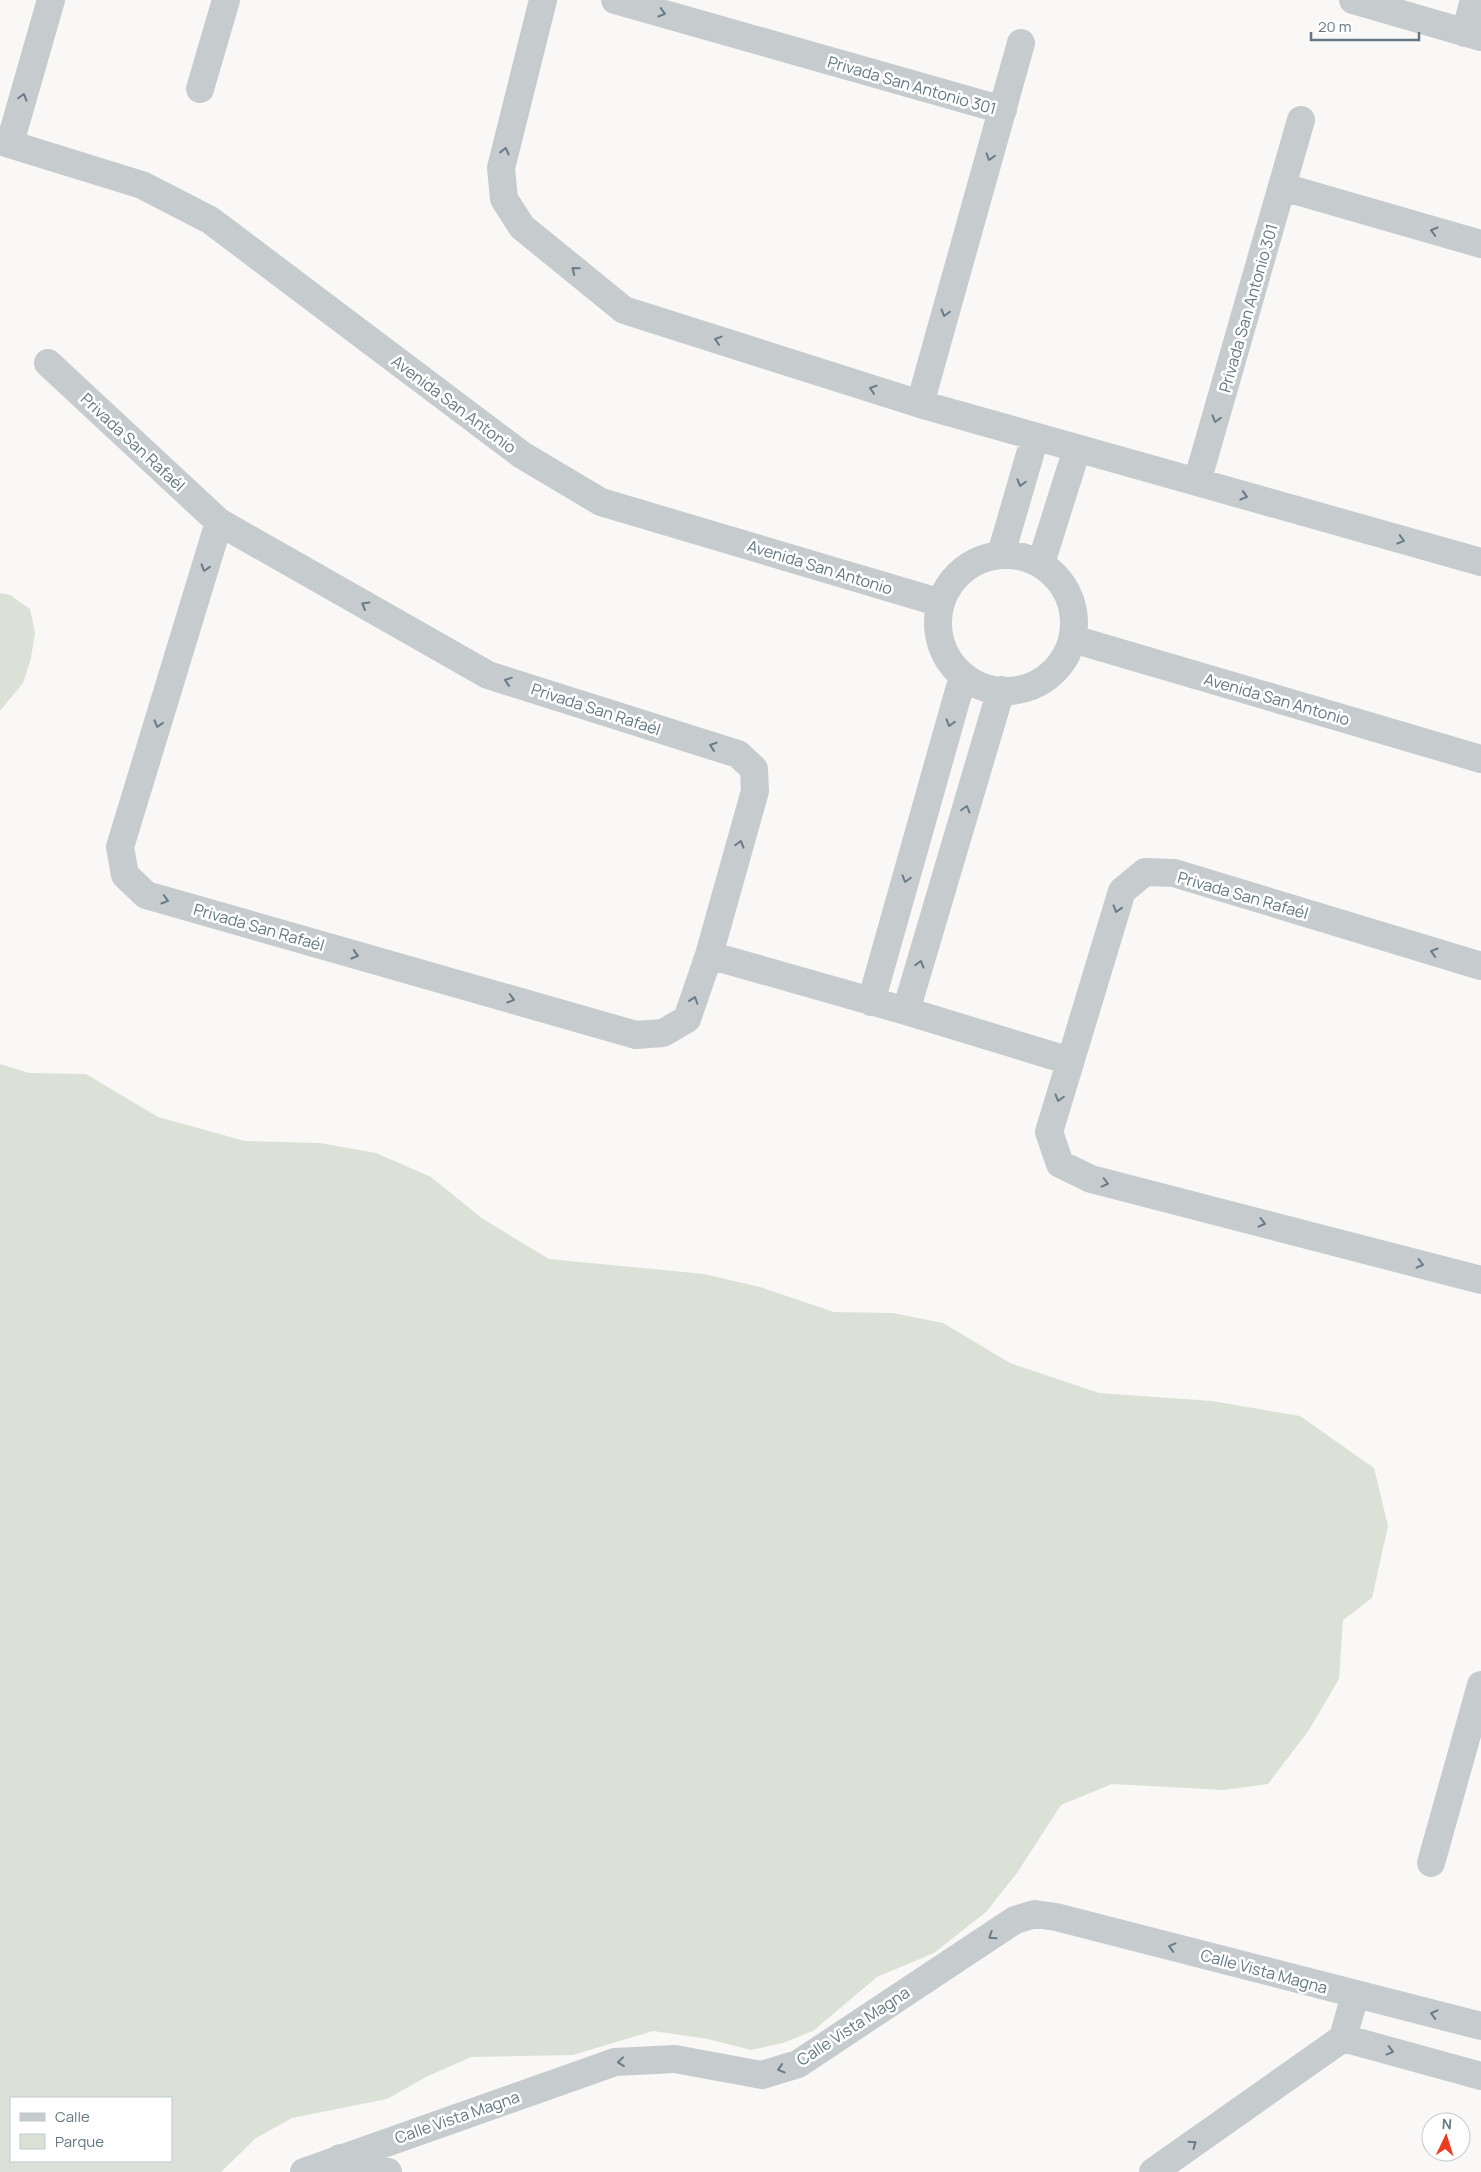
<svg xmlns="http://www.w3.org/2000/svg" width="1481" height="2172" viewBox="0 0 1481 2172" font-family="Manrope,sans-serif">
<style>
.green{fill:#dbe1d7;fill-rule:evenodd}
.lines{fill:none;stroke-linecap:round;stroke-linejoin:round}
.minor{stroke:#c6cbce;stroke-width:28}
.oneway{stroke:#677c87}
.labels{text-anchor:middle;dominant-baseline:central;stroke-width:5;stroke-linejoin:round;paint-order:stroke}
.street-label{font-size:16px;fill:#627883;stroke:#fff}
</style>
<rect width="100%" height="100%" fill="#f9f8f6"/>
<!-- green -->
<path class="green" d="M0 593 10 595 30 609 35 633 31 658 23 683 0 711Z
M0 1064 29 1073 86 1074 158 1117 245 1141 320 1143 376 1153 431 1177 483 1219 549 1259 704 1274 760 1287 834 1312 893 1313 943 1323 1010 1363 1099 1393 1212 1401 1300 1416 1374 1468 1388 1526 1372 1598 1343 1620 1339 1679 1309 1730 1268 1784 1223 1790 1112 1784 1061 1805 1017 1873 986 1912 934 1953 877 1977 813 2031 783 2043 751 2050 708 2039 653 2031 573 2055 471 2057 426 2077 387 2099 292 2118 256 2138 221 2172H0ZM11 2098H171V2161H11Z"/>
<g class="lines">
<!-- minor -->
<path class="minor" d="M543 0 501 168 504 199 522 227 624 310 920 404 1481 562
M615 0 1003 110
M1353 0 1481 37
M1465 33 1474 0
M200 89 226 0
M0 141 142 185 210 220 522 455 601 502 941 603
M10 143 51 0
M1283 187 1481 244
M48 363 219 522 488 675 738 754 754 769 755 791 709 955 687 1019 663 1033 636 1035 146 895 125 875 120 847 219 522
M920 404 1021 43
M1197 482 1301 120
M1001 554 1035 437
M938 623a68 68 0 1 1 136 0a68 68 0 1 1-136 0Z
M1041 563 1077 449
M1073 639 1481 759
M709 955 906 1011 1070 1061
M1481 966 1174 873 1145 872 1122 891 1049 1132 1060 1164 1091 1179 1481 1280
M871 1002 963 676
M906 1011 1001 690
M1431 1863 1481 1685
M1343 2038 1481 2076
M340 2158 388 2172
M304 2172 615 2062 675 2059 762 2075 798 2064 1015 1920 1035 1914 1056 1917 1481 2026
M1153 2172 1343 2038 1355 1995"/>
</g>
<!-- one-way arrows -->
<defs><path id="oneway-chevron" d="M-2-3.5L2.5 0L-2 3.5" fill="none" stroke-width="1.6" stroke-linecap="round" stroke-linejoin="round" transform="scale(1.25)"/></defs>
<g class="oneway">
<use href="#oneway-chevron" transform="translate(662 13) rotate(16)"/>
<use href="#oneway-chevron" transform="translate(23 97) rotate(-74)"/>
<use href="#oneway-chevron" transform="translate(505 151) rotate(-76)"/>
<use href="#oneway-chevron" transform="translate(990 157) rotate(106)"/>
<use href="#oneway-chevron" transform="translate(1434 231) rotate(-164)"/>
<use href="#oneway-chevron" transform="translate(575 270) rotate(-141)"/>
<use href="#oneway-chevron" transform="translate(945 313) rotate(106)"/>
<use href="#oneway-chevron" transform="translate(718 340) rotate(-162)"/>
<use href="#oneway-chevron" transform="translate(873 389) rotate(-162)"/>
<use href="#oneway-chevron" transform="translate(1216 419) rotate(106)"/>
<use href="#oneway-chevron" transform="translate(1021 483) rotate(106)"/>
<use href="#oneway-chevron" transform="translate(1244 496) rotate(16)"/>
<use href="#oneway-chevron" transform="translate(1401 540) rotate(16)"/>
<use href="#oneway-chevron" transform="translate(205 568) rotate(107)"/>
<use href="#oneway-chevron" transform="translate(365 605) rotate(-150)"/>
<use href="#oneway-chevron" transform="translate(508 681) rotate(-162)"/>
<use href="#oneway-chevron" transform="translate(950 723) rotate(106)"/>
<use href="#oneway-chevron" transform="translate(158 724) rotate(107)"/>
<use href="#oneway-chevron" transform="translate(713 746) rotate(-162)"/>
<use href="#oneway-chevron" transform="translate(966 809) rotate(-74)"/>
<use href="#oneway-chevron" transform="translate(740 844) rotate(-74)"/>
<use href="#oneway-chevron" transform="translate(906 879) rotate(106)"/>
<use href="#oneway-chevron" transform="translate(165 900) rotate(16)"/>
<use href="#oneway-chevron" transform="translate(1117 909) rotate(107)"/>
<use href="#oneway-chevron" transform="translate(1434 952) rotate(-163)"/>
<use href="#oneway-chevron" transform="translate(355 955) rotate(16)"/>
<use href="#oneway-chevron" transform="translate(920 964) rotate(-74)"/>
<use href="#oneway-chevron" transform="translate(511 999) rotate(16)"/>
<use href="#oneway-chevron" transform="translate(694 1000) rotate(-71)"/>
<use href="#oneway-chevron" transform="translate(1059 1098) rotate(106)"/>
<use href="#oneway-chevron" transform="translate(1105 1183) rotate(14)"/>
<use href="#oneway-chevron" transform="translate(1262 1223) rotate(14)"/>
<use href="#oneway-chevron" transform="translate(1420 1264) rotate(14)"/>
<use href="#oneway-chevron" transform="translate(992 1936) rotate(147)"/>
<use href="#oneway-chevron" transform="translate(1172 1947) rotate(-165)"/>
<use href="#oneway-chevron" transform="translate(1434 2014) rotate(-166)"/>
<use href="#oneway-chevron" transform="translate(1390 2051) rotate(15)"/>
<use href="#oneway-chevron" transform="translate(621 2062) rotate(174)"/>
<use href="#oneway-chevron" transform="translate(781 2069) rotate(163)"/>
<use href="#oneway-chevron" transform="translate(1193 2144) rotate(-35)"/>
</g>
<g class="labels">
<!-- street labels -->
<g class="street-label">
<text transform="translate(912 85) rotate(16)">Privada San Antonio 301</text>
<text transform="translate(1248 308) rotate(-74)">Privada San Antonio 301</text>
<text transform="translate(454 404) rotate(37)">Avenida San Antonio</text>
<text transform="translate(133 442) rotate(43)">Privada San Rafaél</text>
<text transform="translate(820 567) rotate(17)">Avenida San Antonio</text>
<text transform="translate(1277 699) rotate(16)">Avenida San Antonio</text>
<text transform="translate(596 709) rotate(18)">Privada San Rafaél</text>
<text transform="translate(1243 895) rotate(16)">Privada San Rafaél</text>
<text transform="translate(259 927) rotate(16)">Privada San Rafaél</text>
<text transform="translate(1264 1971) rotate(15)">Calle Vista Magna</text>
<text transform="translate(853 2026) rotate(-33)">Calle Vista Magna</text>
<text transform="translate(457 2117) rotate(-19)">Calle Vista Magna</text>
</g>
</g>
<!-- legend -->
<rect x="10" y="2097" width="162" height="65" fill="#ffffff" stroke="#c0c9cd"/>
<rect x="20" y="2113" width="25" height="8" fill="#c6cbce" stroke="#c0c9cd"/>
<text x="55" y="2122" font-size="15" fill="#627883">Calle</text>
<rect x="20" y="2134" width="25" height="15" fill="#dbe1d7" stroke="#c0c9cd"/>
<text x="55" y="2147" font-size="15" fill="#627883">Parque</text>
<!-- north arrow -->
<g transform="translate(1446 2137) rotate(4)"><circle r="24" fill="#ffffff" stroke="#c0c9cd"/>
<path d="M0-4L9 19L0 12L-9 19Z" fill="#ee3c20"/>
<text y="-8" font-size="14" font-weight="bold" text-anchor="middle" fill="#627883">N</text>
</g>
<!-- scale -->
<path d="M1311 32v8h108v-8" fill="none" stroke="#627883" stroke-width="2.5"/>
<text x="1318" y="32" font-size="15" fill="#627883" stroke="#ffffff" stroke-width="4" paint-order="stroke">20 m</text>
</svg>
